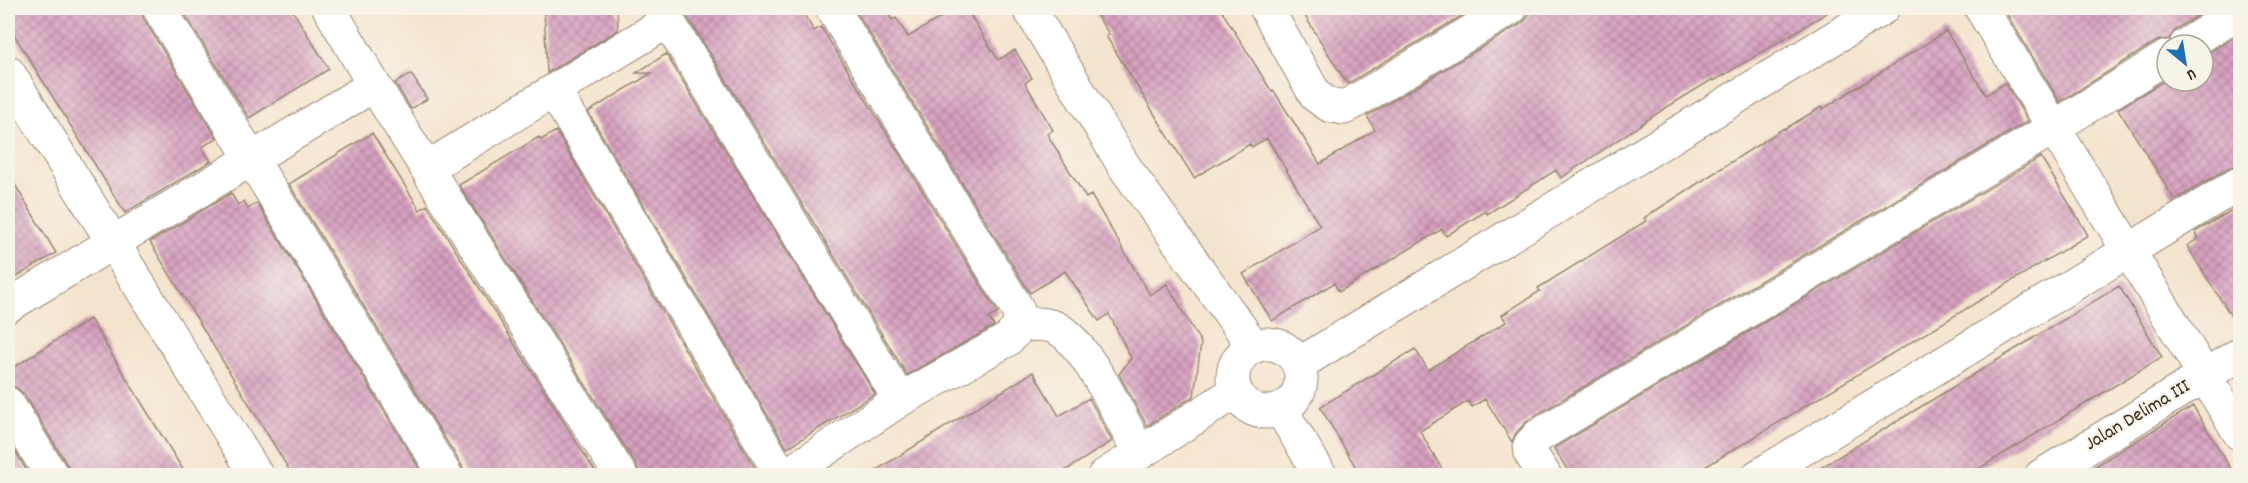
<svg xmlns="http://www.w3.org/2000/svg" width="2248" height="483" viewBox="0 0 2248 483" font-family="Dekko,sans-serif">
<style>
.building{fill:url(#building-cross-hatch)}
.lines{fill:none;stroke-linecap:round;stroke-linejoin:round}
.street-casing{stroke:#988776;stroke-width:35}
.street{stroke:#fff;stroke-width:33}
.labels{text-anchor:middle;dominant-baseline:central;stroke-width:4.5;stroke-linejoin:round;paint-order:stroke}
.street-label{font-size:20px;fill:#3b2a1e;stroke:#f7f3e8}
</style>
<defs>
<pattern id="building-cross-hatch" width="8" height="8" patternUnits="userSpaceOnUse" patternTransform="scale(1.5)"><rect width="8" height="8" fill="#d7a1c0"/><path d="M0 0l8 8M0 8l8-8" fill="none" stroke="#b0839b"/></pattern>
</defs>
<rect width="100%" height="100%" fill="#f7f3e8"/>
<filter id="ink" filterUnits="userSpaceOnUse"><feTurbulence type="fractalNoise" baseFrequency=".0167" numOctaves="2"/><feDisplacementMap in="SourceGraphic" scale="12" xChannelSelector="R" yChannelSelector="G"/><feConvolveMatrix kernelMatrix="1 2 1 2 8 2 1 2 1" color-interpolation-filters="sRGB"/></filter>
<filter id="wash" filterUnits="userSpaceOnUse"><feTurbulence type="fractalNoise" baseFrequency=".008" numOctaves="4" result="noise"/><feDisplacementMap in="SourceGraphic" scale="24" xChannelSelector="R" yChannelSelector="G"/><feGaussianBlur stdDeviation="1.35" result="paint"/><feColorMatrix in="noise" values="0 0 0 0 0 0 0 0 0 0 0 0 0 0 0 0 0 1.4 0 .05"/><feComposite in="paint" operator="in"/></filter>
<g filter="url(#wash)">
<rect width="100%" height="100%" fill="#f5e4cd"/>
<g id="blocks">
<!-- building -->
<path class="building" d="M8 8H140L143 18 217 138 202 147 211 161 125 213 8 25Z
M181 8H291L329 69 249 118Z
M544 8H617L618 30 547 73Z
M682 8H800L814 31 821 27 998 313 989 318 994 326 907 375Z
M854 8H884L892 20 896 18 908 37 957 8H966L998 60 1015 50 1032 78 1025 83 1053 130 1047 134 1086 198 1091 195 1150 295 1167 284 1201 343 1194 396 1147 426 1119 374 1131 358 1109 314 1099 321 1065 271 1030 293Z
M1092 8H1220L1272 92 1274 91 1320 164 1375 130 1367 116 1521 24 1528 17 1530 8H1835L1714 81 1713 79 1664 109 1561 178 1556 170 1487 214 1486 211 1446 236 1442 229 1339 292 1334 283 1272 321 1243 274 1320 226 1267 138 1252 147 1250 144 1194 178 1106 36 1109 34Z
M1300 8H1475L1347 84Z
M2003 8H2210L2176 29 2169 39 2157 41 2060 102Z
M1946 31 1986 95 2005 83 2028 121 1528 420 1516 433 1512 442 1485 399 1472 407 1468 401 1420 431 1446 476H1361L1320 407 1415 349 1428 370 1506 322 1502 315 1540 291 1538 288 1646 221 1644 218 1784 128 1785 129 1821 107 1823 109Z
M2241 33V164L2230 167 2175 200 2118 109 2167 79V81H2203V56Z
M666 54 875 394 787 448 588 112 652 73H636Z
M411 74 427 99 411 109 395 83Z
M556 131 755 468 743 476H640L637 466 459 185 539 137 541 140Z
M372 133 420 210 427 205 598 476H465L462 466 289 184Z
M2041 157 2088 235 1690 476H1571L1554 448Z
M8 173 56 253 8 282Z
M231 193 238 205 244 201 248 209 257 203 424 476H293L150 242Z
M2241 205V332L2187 246 2199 238 2195 232Z
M2119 286 2162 357 2050 425 1967 476H1807Z
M90 319 138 397 187 476H71L68 466 24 394 16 387 8 385V371Z
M1033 372 1059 416 1089 398 1112 441 1057 476H867Z
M2193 406 2235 476H2079L2139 439Z
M8 439 30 476H8Z"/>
</g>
</g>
<g filter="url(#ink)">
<use href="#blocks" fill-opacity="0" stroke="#988776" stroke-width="1.5"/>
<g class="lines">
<defs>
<path id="street" d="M159 8 446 476
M329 8 374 85 621 476
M660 8 900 400
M1029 8 1124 166 1254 347
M1266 8 1316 96 1329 105 1344 108 1511 8
M1981 8 2240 434
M2186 45 2240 11
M8 72 257 476
M554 91 782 476
M427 168 668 21
M8 306 374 85
M1022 325C1033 324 1044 323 1054 327 1084 338 1124 423 1139 453
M1233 378a34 34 0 1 1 68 0a34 34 0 1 1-68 0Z
M1299 364 1883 8
M8 404 52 476
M1281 410 1321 476
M785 476 900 400 1007 340 1022 325 1017 308 832 8
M1104 476 1235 392
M1545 476 1531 454 1530 445 1538 436 2053 128 2167 57
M1758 476 2240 183
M2041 476 2240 354"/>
</defs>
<!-- street casing -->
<use href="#street" class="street-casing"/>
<!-- street -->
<use href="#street" class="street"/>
</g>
</g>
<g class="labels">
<!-- street labels -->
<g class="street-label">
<text transform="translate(2138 416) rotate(-31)">Jalan Delima III</text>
</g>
</g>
<!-- margin -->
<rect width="2248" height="483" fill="none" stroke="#f7f3e8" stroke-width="30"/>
<!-- north arrow -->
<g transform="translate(2185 63) rotate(150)"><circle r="28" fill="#f7f3e8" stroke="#aca397" stroke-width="1.5"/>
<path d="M0-4.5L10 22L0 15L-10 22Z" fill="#1f6fb2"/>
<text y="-9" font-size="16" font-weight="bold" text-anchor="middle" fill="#3b2a1e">U</text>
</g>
</svg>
